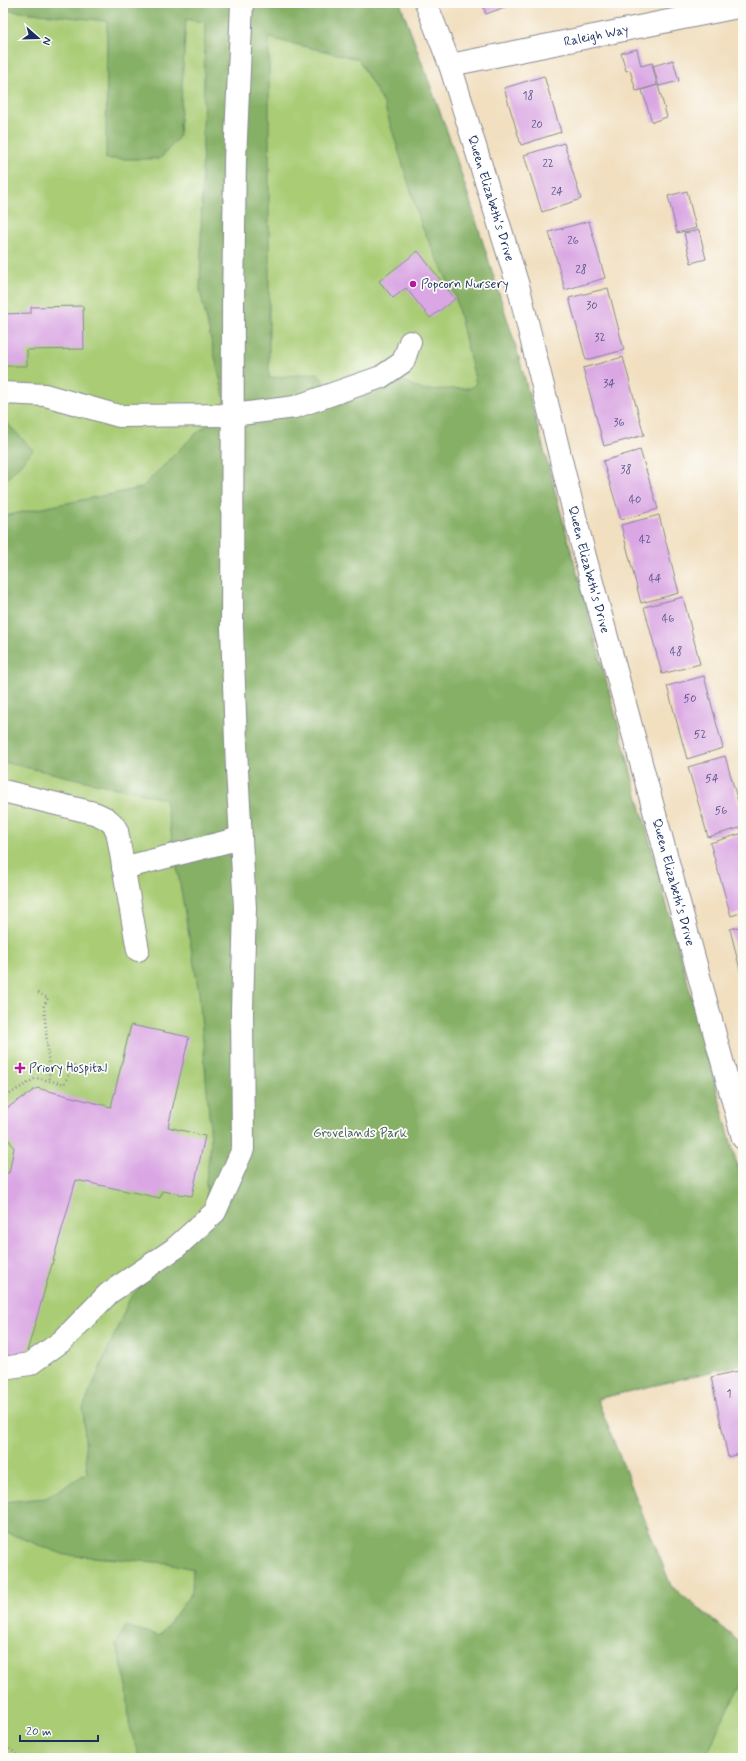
<svg xmlns="http://www.w3.org/2000/svg" width="746" height="1761" viewBox="0 0 746 1761" font-family="Mynerve,sans-serif">
<style>
.green{fill:#a9cc75;stroke:#627e6a}
.forest{fill:#86b066;stroke:#507062;fill-rule:evenodd}
.building{fill:#daa7e4}
.lines{fill:none;stroke-linecap:round;stroke-linejoin:round}
.minor-casing{stroke:#86878f;stroke-width:24}
.path{stroke:#86878f;stroke-width:2.5;stroke-dasharray:1 3;stroke-linecap:butt}
.minor{stroke:#fff;stroke-width:22}
.poi-dot{fill:#b5179e;stroke:#fdfcf7;stroke-width:1.5}
.labels{text-anchor:middle;dominant-baseline:central;stroke-width:3.5;stroke-linejoin:round;paint-order:stroke}
.number-label{font-size:11px;fill:#4b4d80}
.street-label{font-size:13px;fill:#1b2f5e;stroke:#fdfcf7}
.poi-label{font-size:13px;fill:#1b2f5e;stroke:#fdfcf7;text-anchor:start}
.park-label{font-size:13px;fill:#465e65;stroke:#fdfcf7}
</style>
<rect width="100%" height="100%" fill="#fdfcf7"/>
<filter id="ink" filterUnits="userSpaceOnUse"><feTurbulence type="fractalNoise" baseFrequency=".025" numOctaves="2"/><feDisplacementMap in="SourceGraphic" scale="8" xChannelSelector="R" yChannelSelector="G"/><feConvolveMatrix kernelMatrix="1 2 1 2 8 2 1 2 1" color-interpolation-filters="sRGB"/></filter>
<filter id="wash" filterUnits="userSpaceOnUse"><feTurbulence type="fractalNoise" baseFrequency=".012" numOctaves="4" result="noise"/><feDisplacementMap in="SourceGraphic" scale="16" xChannelSelector="R" yChannelSelector="G"/><feGaussianBlur stdDeviation="0.9" result="paint"/><feColorMatrix in="noise" values="0 0 0 0 0 0 0 0 0 0 0 0 0 0 0 0 0 1.4 0 .05"/><feComposite in="paint" operator="in"/></filter>
<g filter="url(#wash)">
<rect width="100%" height="100%" fill="#f1dfc0"/>
<!-- green -->
<path class="green" d="M3 3H400L452 145 516 347 743 1187V1364L597 1399 671 1586 743 1645V1758H3Z"/>
<!-- forest -->
<path class="forest" d="M3 3H400L452 145 516 347 743 1187V1364L597 1399 671 1586 743 1645V1684L720 1724 706 1758H139L129 1723 127 1686 116 1644 126 1626 160 1636 192 1592 193 1569 168 1563 65 1555 3 1531V1502L46 1498 87 1473 83 1408 130 1298 208 1216 206 1181 211 1140 199 993 165 799 3 762V516L141 488 193 436 227 410 200 291 205 23 186 19 179 137 160 159H106L107 21 3 10ZM269 38 358 59 384 104 422 227 455 296 476 383 471 388 422 390 402 380 339 405 318 373 269 378Z
M3 419 33 450 9 477 3 482Z"/>
<g id="blocks">
<!-- building -->
<path class="building" d="M482 3H516L486 14Z
M637 49 641 66 652 63 657 85 636 91 630 70 626 71 621 53Z
M673 60 679 81 659 86 653 66Z
M544 76 561 132 521 145 504 88Z
M658 85 667 117 652 122 642 90Z
M564 143 581 199 542 212 524 155Z
M687 191 696 228 677 233 668 196Z
M589 221 605 278 565 290 549 232Z
M699 230 706 259 691 263 684 233Z
M418 251 455 299 430 318 406 288 393 298 379 281Z
M608 288 624 350 586 360 569 298Z
M83 306 84 349 27 350V366H3V314L31 313V307Z
M623 357 644 435 604 446 583 368Z
M640 450 658 509 621 520 603 461Z
M659 515 679 593 641 603 621 525Z
M683 597 700 664 662 674 644 607Z
M704 676 723 748 687 759 667 686Z
M725 756 743 819V827L708 837 688 767Z
M743 833V912L731 916 710 843Z
M743 926V978H742L730 929Z
M131 1025 189 1037 168 1127 205 1136 192 1196 162 1191 160 1198 76 1180 25 1359 3 1354V1173H9L14 1148 3 1131 7 1108 37 1088 111 1107Z
M743 1370V1453L728 1457 711 1377Z"/>
</g>
</g>
<g filter="url(#ink)">
<use href="#blocks" fill-opacity="0" stroke="#86878f" stroke-width="1"/>
<g class="lines">
<defs>
<g id="minor">
<path id="s1" d="M426 3 450 65 519 289 584 553 743 1138"/>
<path id="s2" d="M450 65 743 6"/>
<path d="M3 393 45 395 119 416 233 415 295 407 381 377 403 362 410 342"/>
<path d="M3 791 94 813C104 817 112 820 117 831L138 950"/>
<path d="M123 868 241 838"/>
<path d="M3 1368 30 1364 62 1341 109 1293 174 1249 215 1212 243 1149 242 1009 245 908 237 770 232 628 233 305 235 159 242 3"/>
</g>
</defs>
<!-- minor casing -->
<use href="#minor" class="minor-casing"/>
<!-- path -->
<path class="path" d="M38 993 48 998 44 1006 50 1081
M3 1064 5 1048
M3 1098 36 1078 64 1084 74 1065
M3 1744 22 1758"/>
<!-- minor -->
<use href="#minor" class="minor"/>
</g>
</g>
<!-- markers -->
<g class="poi-dot">
<circle cx="413" cy="284" r="4"/>
<path d="M18 1062h4v4h4v4h-4v4h-4v-4h-4v-4h4z"/>
</g>
<g class="labels">
<!-- number labels -->
<g class="number-label">
<text x="528" y="96">18</text>
<text x="537" y="125">20</text>
<text x="548" y="164">22</text>
<text x="557" y="192">24</text>
<text x="573" y="241">26</text>
<text x="581" y="270">28</text>
<text x="592" y="306">30</text>
<text x="600" y="338">32</text>
<text x="609" y="384">34</text>
<text x="619" y="423">36</text>
<text x="626" y="470">38</text>
<text x="635" y="500">40</text>
<text x="645" y="540">42</text>
<text x="655" y="579">44</text>
<text x="668" y="619">46</text>
<text x="676" y="652">48</text>
<text x="690" y="699">50</text>
<text x="700" y="735">52</text>
<text x="712" y="779">54</text>
<text x="721" y="811">56</text>
<text x="729" y="1394">1</text>
</g>
<!-- street labels -->
<g class="street-label">
<text stroke="none"><textPath href="#s2" startOffset="149">Raleigh Way</textPath></text>
<text stroke="none"><textPath href="#s1" startOffset="206">Queen Elizabeth's Drive</textPath></text>
<text stroke="none"><textPath href="#s1" startOffset="590">Queen Elizabeth's Drive</textPath></text>
<text stroke="none"><textPath href="#s1" startOffset="914">Queen Elizabeth's Drive</textPath></text>
</g>
<!-- poi labels -->
<g class="poi-label">
<text x="421" y="284">Popcorn Nursery</text>
<text x="29" y="1068">Priory Hospital</text>
</g>
<!-- park labels -->
<g class="park-label">
<text x="360" y="1133">Grovelands Park</text>
</g>
</g>
<!-- margin -->
<rect width="746" height="1761" fill="none" stroke="#fdfcf7" stroke-width="16"/>
<!-- north arrow -->
<g transform="translate(38 38) rotate(110)" stroke="#fdfcf7" stroke-width="3" paint-order="stroke">
<path d="M0-3L7 15L0 10L-7 15Z" fill="#1b2f5e"/>
<text y="-6" font-size="11" font-weight="bold" text-anchor="middle" fill="#1b2f5e">N</text>
</g>
<!-- scale -->
<path d="M20 1735v6h78v-6" fill="none" stroke="#1b2f5e" stroke-width="2"/>
<text x="26" y="1735" font-size="12" fill="#1b2f5e" stroke="#fdfcf7" stroke-width="3" paint-order="stroke">20 m</text>
</svg>
